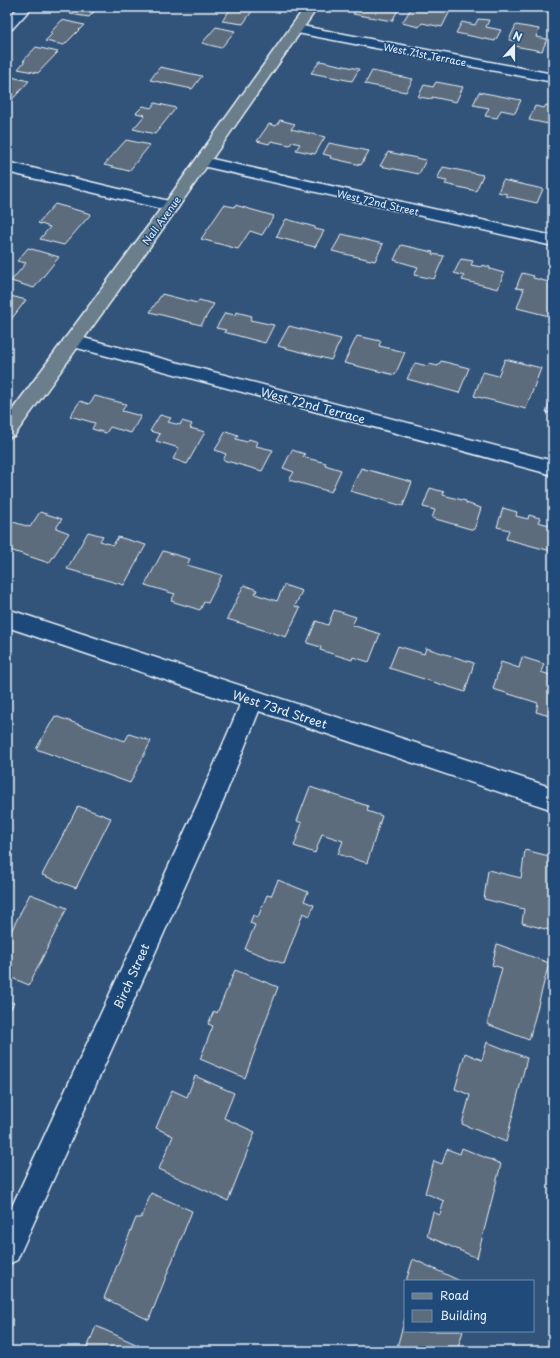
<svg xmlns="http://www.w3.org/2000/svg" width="560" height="1358" viewBox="0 0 560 1358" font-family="'Playpen Sans',sans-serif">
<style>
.building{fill:#5d6c7d;stroke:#e8f1f8}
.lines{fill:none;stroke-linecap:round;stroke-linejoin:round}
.minor-casing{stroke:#e8f1f8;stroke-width:3}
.major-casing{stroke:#e8f1f8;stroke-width:3}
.minor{fill:#1f4a7a;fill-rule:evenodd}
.major{fill:#6b7e8b;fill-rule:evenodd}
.labels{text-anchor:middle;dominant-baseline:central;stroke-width:3;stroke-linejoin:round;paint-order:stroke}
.far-street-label{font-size:10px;fill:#e8f1f8;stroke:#1f4a7a}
.street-label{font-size:12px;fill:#e8f1f8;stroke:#1f4a7a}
</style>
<rect width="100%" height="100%" fill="#32547b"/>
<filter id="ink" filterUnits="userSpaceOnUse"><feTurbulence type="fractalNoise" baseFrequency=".025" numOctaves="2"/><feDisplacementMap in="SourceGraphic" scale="8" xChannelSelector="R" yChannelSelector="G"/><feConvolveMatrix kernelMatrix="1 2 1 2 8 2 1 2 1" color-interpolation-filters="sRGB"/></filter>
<g filter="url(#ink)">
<!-- building -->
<path class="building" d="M76 7H113L110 10 98 8 89 17 70 14Z
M232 7H255L243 24 222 21Z
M358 7H382L398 10 392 21 353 14Z
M412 7H427L450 11 442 27 422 23 419 27 402 23Z
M478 19 489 20 486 27 501 30 495 41 456 33 462 22 475 25Z
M62 20 84 25 64 45 45 41 52 34 50 33Z
M516 25 539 29 536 37 547 39 542 51 514 46 516 41 509 40Z
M216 27 235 31 221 48 202 43Z
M36 47 58 52 38 73 18 69 25 61H23Z
M320 61 359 69 352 81 311 73Z
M160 67 202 76 192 89 150 80Z
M372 71 413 79 406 92 365 84Z
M7 76 29 81 8 104H7Z
M436 82 463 87 456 102 432 97V99L418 97 424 85 433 87Z
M479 92 521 100 515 113 501 110 497 118 485 116 489 108 473 105Z
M155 103 176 108 155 134 133 129 145 115 136 113 143 106 151 108Z
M546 105 553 106V125L529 120 535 106 544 108Z
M280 120 295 124 291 129 325 137 315 154 296 150 300 144 292 142 290 145 271 141 269 144 257 141 269 124 276 126Z
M126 140 150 145 129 171 104 165Z
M329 143 369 151 361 165 330 158 331 156 323 154Z
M388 152 426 160 419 174 380 166Z
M443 167 483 175 476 191 445 184 447 181 437 179Z
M503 180 543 189 537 203 506 196 507 194 498 192Z
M55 204 91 214 64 245 40 239 50 227 38 223Z
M224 205 234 207 235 205 274 216 262 235 250 231 238 249 201 239Z
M286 219 315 227V229L324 231 315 247 276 237Z
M342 234 383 244 375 261 332 251Z
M401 245 433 252 432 254 444 256 434 279 414 275 418 267 394 260Z
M28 248 59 257 34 288 11 281 26 263 17 261Z
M461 259 473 261 471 265 481 267 482 265 490 267V269L504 273 498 289 462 280 464 276 454 273Z
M522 273 534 276 533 278 553 283V317L517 308 524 289 516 288Z
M162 294 197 303 199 300 214 304 201 325 150 312Z
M7 295 26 300 7 325Z
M236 312 252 316 250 320 274 325 265 343 224 332 226 330 216 328 225 313 235 315Z
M289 326 341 339 331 360 278 346Z
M357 336 381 341 379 346 405 352 395 375 344 363Z
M505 359 541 368 526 409 474 396 483 372 498 376Z
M441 361 469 368 459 393 407 379 415 363 428 366 429 364 438 366Z
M553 393V414L546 412Z
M95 396 126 404 122 411 141 416 131 433 110 427 106 433 92 429 95 423 70 416 80 401 89 404Z
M160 415 171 418 168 422 180 425 182 421 192 424 190 428 205 432 187 464 173 459 179 448 156 441 160 434 150 431Z
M226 431 238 435 236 439 247 442 249 439 258 442 256 446 273 450 262 471 223 460 226 454 215 450Z
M292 450 305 454 303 457 326 463 325 465 341 470 331 492 289 480 294 472 283 468Z
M361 468 412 482 403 506 350 491Z
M430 488 444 492 443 495 466 501V503L481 508 474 530 432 518 435 510 423 507Z
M503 508 517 512 516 516 528 519 529 515 540 518 538 522 553 526V544L551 551 506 539 509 530 497 527Z
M40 512 62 519 56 528 69 533 49 563 7 549V530L13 522 30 527Z
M88 532 103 536 100 541 113 545 118 537 146 545 124 585 67 569Z
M163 551 190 559 187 565 222 575 208 603 204 602 200 610 171 601 175 594 145 585Z
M244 585 257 590 255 594 277 601 284 585 302 591 295 606 300 608 286 637 227 619Z
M334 610 356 617 352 625 380 634 369 662 353 657 352 660 320 650 321 647 307 643 316 621 328 625Z
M398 646 424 654 426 648 474 663 465 692 389 668Z
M522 657 544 664 541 672 553 676V717L536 712 538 703 493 689 501 662 519 668Z
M55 716 125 741 129 734 151 741 130 783 36 749Z
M310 787 368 806 367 811 382 816 367 863 338 854 343 841 322 834 315 853 294 846 302 823 297 821Z
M78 806 111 818 76 888 42 875Z
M525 850 553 857V931L522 923 524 909 484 899 488 870 521 878Z
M278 880 308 892 304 901 314 905 310 916 303 913 284 964 245 949 255 925 250 923 253 915 258 917 267 895 271 896Z
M30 894 67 908 29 985 7 976V939Z
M497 944 549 963 529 1040 487 1024 502 968 492 965Z
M235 970 278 987 245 1078 200 1059 213 1026 208 1024 214 1011 217 1013Z
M7 1000 14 1003 7 1016Z
M487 1042 527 1058 506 1142 462 1124 470 1095 455 1089 465 1053 482 1060Z
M195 1076 234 1093 224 1118 255 1132 228 1201 159 1169 173 1136 156 1128 172 1090 187 1097Z
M462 1148 501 1164 477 1258 427 1236 433 1212 440 1215 444 1201 425 1193 434 1161 442 1164 447 1149 460 1154Z
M151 1193 192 1211 149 1320 104 1298 136 1218H141Z
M413 1259 460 1281H406Z
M405 1318V1331H463L457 1351H396Z
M96 1326 151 1351H86Z"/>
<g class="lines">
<defs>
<path id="minor" d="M19 7H32L12 29 7 30V19Z
M297 25 553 74V82L292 32 290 29 292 26Z
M203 157 553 236V246L198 165 195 162 198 159Z
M7 162 177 203 179 206 177 209 171 211 7 172Z
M72 335 553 461V475L66 345 63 341 66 337Z
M7 609 553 788V810L259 711 220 808 17 1260 7 1265V1217L197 805 240 705 7 627Z"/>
<path id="major" d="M305 7H318L177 209 14 436 7 438V417L165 203Z"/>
</defs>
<!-- minor casing -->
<use href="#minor" class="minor-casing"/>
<!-- major casing -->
<use href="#major" class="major-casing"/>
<!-- minor -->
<use href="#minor" class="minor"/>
<!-- major -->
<use href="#major" class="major"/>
</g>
</g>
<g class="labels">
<!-- far-street labels -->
<g class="far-street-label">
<text transform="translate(425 54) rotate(11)">West 71st Terrace</text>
<text transform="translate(378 202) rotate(13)">West 72nd Street</text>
<text transform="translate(161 220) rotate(-54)">Nall Avenue</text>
</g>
<!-- street labels -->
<g class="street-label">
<text transform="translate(313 405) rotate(15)">West 72nd Terrace</text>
<text transform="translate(280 709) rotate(18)">West 73rd Street</text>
<text transform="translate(131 976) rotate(-66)">Birch Street</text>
</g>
</g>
<!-- margin -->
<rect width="560" height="1358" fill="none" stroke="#1f4a7a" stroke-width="24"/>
<rect x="12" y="12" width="536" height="1334" fill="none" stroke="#e8f1f8" stroke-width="1.5" filter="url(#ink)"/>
<!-- legend -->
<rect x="404" y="1280" width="130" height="52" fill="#1f4a7a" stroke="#6f8dac"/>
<rect x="412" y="1293" width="20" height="6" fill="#6b7e8b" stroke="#6f8dac"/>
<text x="440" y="1300" font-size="12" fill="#e8f1f8">Road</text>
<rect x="412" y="1310" width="20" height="12" fill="#5d6c7d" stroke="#6f8dac"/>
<text x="440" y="1320" font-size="12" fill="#e8f1f8">Building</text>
<!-- north arrow -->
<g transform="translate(514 46) rotate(21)" stroke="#1f4a7a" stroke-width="3" paint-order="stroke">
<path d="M0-3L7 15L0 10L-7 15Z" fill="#e8f1f8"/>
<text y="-6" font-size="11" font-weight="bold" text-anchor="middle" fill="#e8f1f8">N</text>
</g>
</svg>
